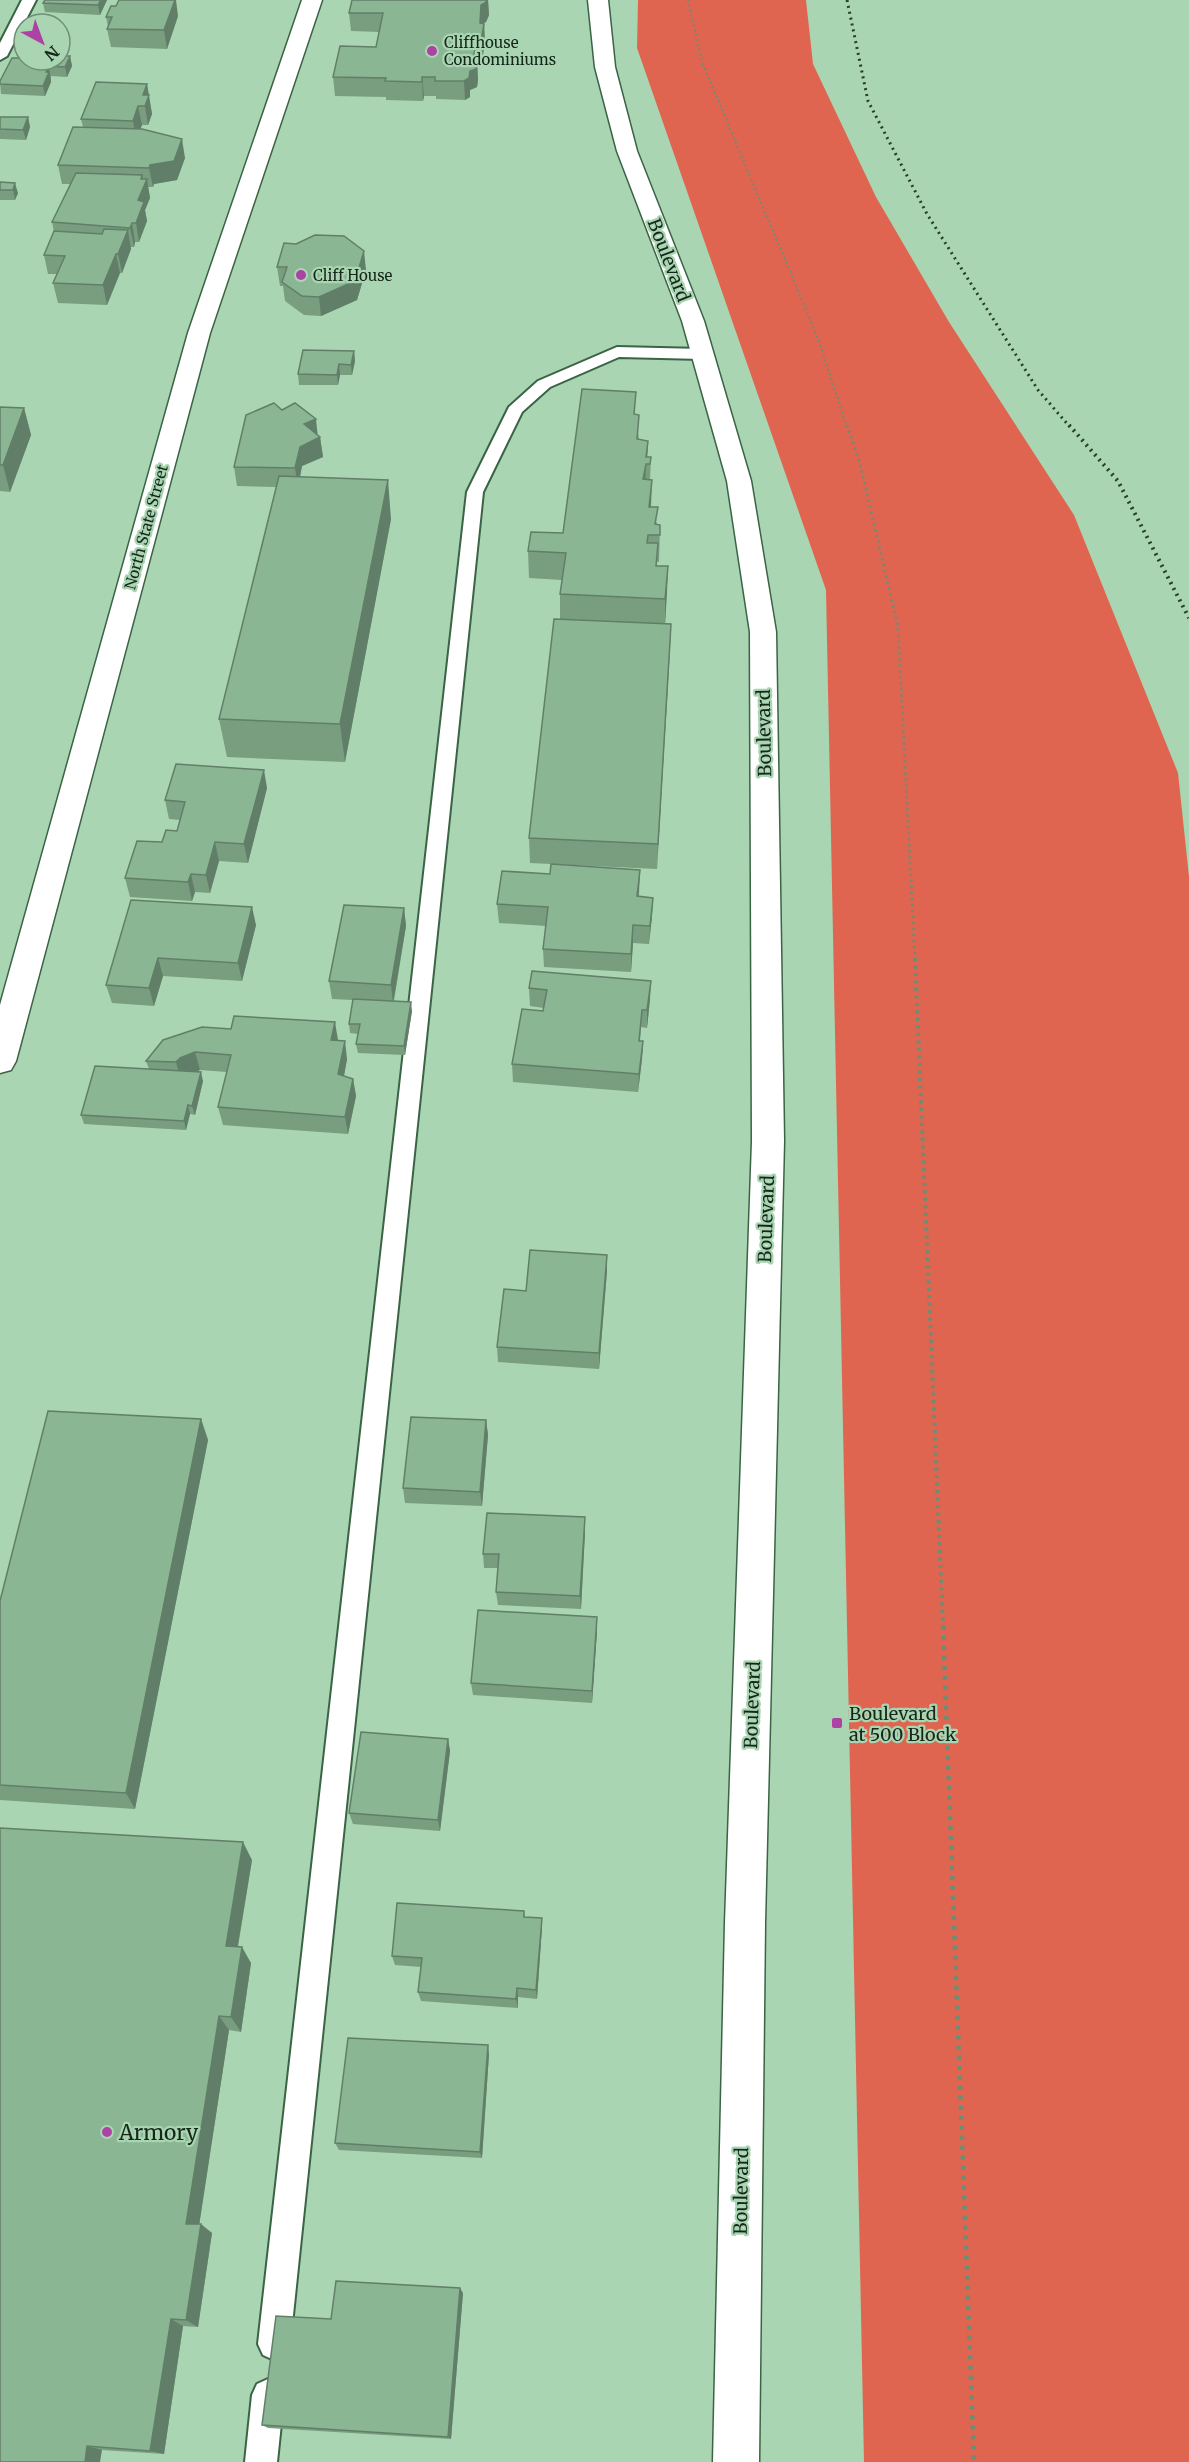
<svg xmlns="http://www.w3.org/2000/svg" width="1189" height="2462" viewBox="0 0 1189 2462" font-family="Merriweather,serif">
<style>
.forest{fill:#e06551}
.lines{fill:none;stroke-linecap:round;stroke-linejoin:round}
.lane-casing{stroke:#3b6345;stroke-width:4}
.street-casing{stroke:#3b6345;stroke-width:3}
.secondary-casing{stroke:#3b6345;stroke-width:3}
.path-far3{stroke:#6c8d73;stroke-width:2;stroke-dasharray:2 3;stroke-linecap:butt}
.path-far2{stroke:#6c8d73;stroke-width:3;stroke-dasharray:2 4;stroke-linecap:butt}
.path-far1{stroke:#6c8d73;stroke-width:4;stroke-dasharray:3 4.5;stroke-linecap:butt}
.path{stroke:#6c8d73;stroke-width:4.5;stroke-dasharray:4 6;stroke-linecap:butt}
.lane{fill:#fff;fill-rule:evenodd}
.street{fill:#fff;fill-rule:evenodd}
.secondary{fill:#fff;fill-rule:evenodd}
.rail-far1{stroke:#2a3f2f;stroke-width:3;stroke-dasharray:2 4;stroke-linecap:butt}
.rail{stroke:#2a3f2f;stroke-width:4;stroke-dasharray:2 4.5;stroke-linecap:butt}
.wall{fill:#789d7f}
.shaded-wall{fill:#617f68}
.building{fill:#8bb694;stroke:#617f68;stroke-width:1.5}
.poi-dot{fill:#ac43a4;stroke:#a9d5b2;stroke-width:2}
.labels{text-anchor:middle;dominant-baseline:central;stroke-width:4.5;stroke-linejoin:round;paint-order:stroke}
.far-poi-label{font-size:15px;fill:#16271a;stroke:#a9d5b2;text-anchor:start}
.far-street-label{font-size:15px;fill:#16271a;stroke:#a9d5b2}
.street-label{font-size:18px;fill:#16271a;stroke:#a9d5b2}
.poi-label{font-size:18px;fill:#16271a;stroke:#a9d5b2;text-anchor:start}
.near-poi-label{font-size:21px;fill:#16271a;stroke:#a9d5b2;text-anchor:start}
</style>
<rect width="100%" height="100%" fill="#a9d5b2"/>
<!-- forest -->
<path class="forest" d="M638 0H806L813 64 876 197 949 322 1074 515 1178 773 1189 877V2462H864L826 590 637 48Z"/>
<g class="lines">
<defs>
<path id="lane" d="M22 0H36L7 56 0 60V43Z
M617 347 702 349 710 354 702 359 619 357 550 387 522 412 483 492 290 2344 285 2355 274 2360 263 2355 258 2344 467 492 509 407 538 381Z
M268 2379 279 2384 284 2395 277 2462H245L252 2395 257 2384Z"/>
<path id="street" d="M302 0H322L210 333 16 1061 11 1070 0 1073V1005L188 333Z"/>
<path id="secondary" d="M588 0H608L615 67 637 151 704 321 751 481 776 632 784 1141 765 1923 759 2462H713L725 1923 752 1141 750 632 727 481 682 321 617 151 595 67Z"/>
</defs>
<!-- lane casing -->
<use href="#lane" class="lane-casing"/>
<!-- street casing -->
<use href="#street" class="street-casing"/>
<!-- secondary casing -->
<use href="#secondary" class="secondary-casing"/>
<!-- path-far3 -->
<path class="path-far3" d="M688 0 702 62 817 336 847 427"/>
<!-- path-far2 -->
<path class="path-far2" d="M847 425 860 464 898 627 915 960"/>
<!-- path-far1 -->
<path class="path-far1" d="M915 958 943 1627"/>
<!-- path -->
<path class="path" d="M943 1626 974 2462"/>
<!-- lane -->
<use href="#lane" class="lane"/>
<!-- street -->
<use href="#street" class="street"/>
<!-- secondary -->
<use href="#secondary" class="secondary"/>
<!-- rail-far1 -->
<path class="rail-far1" d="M847 0 868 101 927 214 1038 390 1070 427"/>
<!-- rail -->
<path class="rail" d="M1069 425 1118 481 1189 618"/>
</g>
<!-- wall -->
<path class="wall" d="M45 0H107L100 15 45 12 43 3Z
M352 0H488L489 15 486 22 483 24H484L485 43 482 60 477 61 478 80 477 87 470 90V97L465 100 436 99V96H424L423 101 386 100V97L335 96 333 77 376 47 380 32 351 31 349 13Z
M178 16 167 49 111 47 107 29 108 26 106 17Z
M24 40V60H60L70 56 72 66 67 77 51 76V82L45 96 1 94 0 81 19 58 18 53Z
M147 84 152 114 148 125H142L140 129 185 158 177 180 154 184 153 187H148L150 198 145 210 147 221 139 242H135L134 247H131V249L122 273H120L107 305 58 303 53 283 57 274H48L44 255 54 232 52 222 70 184H62L58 165 83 127 81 119Z
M0 117H28L30 127 26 140 0 139Z
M0 182 18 193 15 200H0Z
M277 267 366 270 357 300 321 316 304 315 285 301 283 286H280Z
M354 351 355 361 352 375H340L338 385H299L298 374Z
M0 407 24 408 31 435 10 492 0 491Z
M635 414 639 439 648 441 647 457H651L650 480 651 507 657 524 660 525 659 562H657V566H668L665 623 671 624 657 869 530 863 529 838 560 619V594L562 580 529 578 528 551 563 533Z
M318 435 320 437 323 457 302 466 300 476 391 519 345 762 227 757 219 719 276 487 237 486 234 467Z
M267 788 248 863 219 861 210 893 195 892 192 901 130 897 125 878 162 842 177 831 180 820 169 819 165 800Z
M640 870 639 896 653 898 652 916 649 944 633 943 631 972 544 967 543 949 546 926 499 923 497 904 550 874Z
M131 900 256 925 242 981 163 976 154 1006 112 1003 106 985Z
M404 908 406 926 394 1001 412 1011 405 1055 358 1053 356 1044 358 1034 350 1033 349 1024 353 1000 332 999 329 981Z
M529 988 650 999 647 1028 641 1027 640 1041H643L642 1059 638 1092 513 1082 512 1064 543 1011 544 1008 530 1006Z
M163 1040 338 1041 347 1059 344 1076 353 1079 356 1096 348 1134 223 1125 218 1107 227 1072 200 1070 195 1072 203 1081 195 1115 190 1114 186 1130 84 1124 81 1115 149 1069 146 1061Z
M607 1255V1271L599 1369 498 1362 497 1347 526 1291Z
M201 1419 208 1440 135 1809 0 1800V1601Z
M486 1420 488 1435 482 1506 405 1503 403 1488Z
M585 1532 581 1609 498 1605 496 1592 498 1568H484L483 1554Z
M597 1631 592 1703 473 1695 471 1683Z
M448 1739 450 1751 440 1831 353 1824 349 1813Z
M252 1860 238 1947 251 1963 241 2032 229 2030 199 2224 212 2233 198 2327 183 2326 164 2454 102 2450 0 2462Z
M524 1911 525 1917 542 1927 537 1999 518 1997V2008L421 2001 418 1992 421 1967 395 1965 392 1956Z
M489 2054 482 2158 339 2150 335 2143Z
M463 2293 451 2439 268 2428 262 2425Z"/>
<!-- shaded-wall -->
<path class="shaded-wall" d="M101 0H107L100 15 98 5Z
M175 0H176L178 16 167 49 164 30Z
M487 0H488L489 15 486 22 482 24H484L485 43 482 60 477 62V61L478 80 477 87 470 90V97L465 100 464 81 470 71 473 59 480 23 481 5Z
M70 56 72 66 67 77 65 67Z
M49 66 51 82 45 96 43 86 46 72Z
M422 77 424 96 423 101 422 82Z
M147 84 152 114 148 125 143 95Z
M138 106 142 125 136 140 133 121Z
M28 117 30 127 26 140 23 130Z
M182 139 185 158 177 180 154 184 153 187 149 168 150 165Z
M142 175 144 185 147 179 150 198 145 210 147 221 139 242 136 223Z
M15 183 18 193 15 200 13 190Z
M132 223 135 242 134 247 130 228Z
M128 230 131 249 122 273 118 254Z
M364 251 366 270 357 300 321 316 319 297Z
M116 254 120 273 107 305 103 285Z
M354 351 355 361 352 375 351 365Z
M339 364 340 375 338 385 337 375Z
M24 408 31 435 10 492 3 465Z
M316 419 318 438 320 437 323 457 302 466 298 488 295 468 304 424Z
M648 441 647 464H646L645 491 643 479Z
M388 480 391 519 345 762 340 724Z
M652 480 651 507H649Z
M668 566 667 593 665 625V599Z
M671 624 670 650 657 869 658 844Z
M264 770 267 788 248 863 244 844Z
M215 842 219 861 210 893 206 875Z
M640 870 639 888 637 915V896Z
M191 874 195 892 192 901 188 882Z
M653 898 652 916 649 944 650 926Z
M252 907 256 925 242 981 238 963Z
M404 908 406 926 393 1003 391 985Z
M633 925V943L631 972V954Z
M158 958 163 976 154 1006 149 988Z
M651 981 650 999 647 1028V1010Z
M411 1002 412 1011 405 1055 404 1046Z
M335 1022 338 1040 335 1058 331 1040Z
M345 1041 347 1059 341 1092 338 1074Z
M643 1041 642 1059 638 1092 639 1074Z
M195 1052 200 1070 185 1076 181 1080 176 1062 180 1058Z
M201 1072 203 1081 195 1115 192 1106Z
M353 1079 356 1096 348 1134 345 1117Z
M188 1105 190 1114 186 1130 184 1121Z
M607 1255V1271L599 1369V1353Z
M201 1419 208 1440 135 1809 126 1793Z
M486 1420 488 1435 482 1506 480 1492Z
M585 1517V1532L581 1609 580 1596Z
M597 1617V1631L592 1703V1691Z
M448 1739 450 1751 440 1831 438 1820Z
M243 1842 252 1860 235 1962 226 1946Z
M542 1918V1927L537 1999 536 1990Z
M242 1947 251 1963 241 2032 231 2017Z
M517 1988 518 1997V2008L516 1999Z
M219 2016 229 2030 198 2233 186 2224Z
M488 2045 489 2054 482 2158 480 2152Z
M201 2224 212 2233 198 2327 186 2320Z
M460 2288 463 2293 451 2439 448 2437Z
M171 2319 183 2326 164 2454 150 2451Z
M87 2446 102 2450 100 2462H85Z"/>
<!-- building -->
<path class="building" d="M45 0H101L98 5 43 3Z
M119 0H175L164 30 107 29 112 17H106L111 6H116Z
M352 0H487L485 3 481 5 480 23 484 24 481 41 476 43 473 59 477 61 476 69 470 71 469 78 464 81H435V77H422V82L385 81 386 78 333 77 340 46 376 47 383 13H349Z
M24 40V53H18Z
M60 56H70L65 67 49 66 46 72H49L43 86 0 84V81L12 58H24V60H60Z
M96 82 147 84 143 95H149L145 106H138L133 121 81 119Z
M0 117H28L23 130 0 129Z
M73 127 142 129 182 139 174 161 150 165 149 168 58 165Z
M76 173 142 175 141 179H147L138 200 144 202 136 223H132L130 228 52 222Z
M0 182 15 183 13 190H0Z
M104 229 128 230 118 254H116L103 285 53 283 65 256 44 255 54 231 102 234Z
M315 235 344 236 364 251 355 281 319 297 302 296 282 282 287 267H277L284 243 296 244Z
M303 350 354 351 351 365 339 364 337 375 298 374Z
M582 389 636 392 634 414 639 415 637 439 648 441 646 457H651L650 464H646L643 479 652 480 649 507H658L655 524 660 525V535H648L647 543H658L656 566H668L665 599 560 594 566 553 528 551 531 532 563 533Z
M274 403 282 410 295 403 316 419 304 424 320 437 300 447 295 468 234 467 246 415Z
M0 407 24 408 3 465H0Z
M279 476 388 480 340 724 219 719Z
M554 619 671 624 658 844 529 838Z
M176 764 264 770 244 844 215 842 206 875 191 874 188 882 125 878 137 841 162 842 166 830 177 831 185 802 165 800Z
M551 864 640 870 637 896 653 898 650 926 633 925 631 954 543 949 548 907 497 904 502 871 550 874Z
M131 900 252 907 238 963 158 958 149 988 106 985Z
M344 905 404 908 391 985 329 981Z
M532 971 651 981 647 1010H642L639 1041H643L639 1074 512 1064 522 1009 543 1011 547 990 529 988Z
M353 999 411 1002 404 1046 356 1044 360 1024H349Z
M234 1016 335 1022 331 1040 345 1041 338 1074 353 1079 345 1117 218 1107 231 1055 195 1052 180 1058 176 1062 146 1061 163 1040 202 1027 231 1029Z
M95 1066 201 1072 192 1106 188 1105 184 1121 81 1115Z
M530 1250 607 1255 599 1353 497 1347 504 1289 526 1291Z
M48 1411 201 1419 126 1793 0 1785V1601Z
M411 1417 486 1420 480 1492 403 1488Z
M487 1513 585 1517 580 1596 496 1592 499 1554H483Z
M478 1610 597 1617 592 1691 471 1683Z
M361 1732 448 1739 438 1820 349 1813Z
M0 1828 243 1842 226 1946 242 1947 231 2017 219 2016 186 2224H201L186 2320 171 2319 150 2451 87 2446 85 2462H0Z
M397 1903 524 1911V1917L542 1918 536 1990 517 1988 516 1999 418 1992 422 1958 392 1956Z
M348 2038 488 2045 480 2152 335 2143Z
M336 2281 460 2288 448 2437 262 2425 276 2316 331 2319Z"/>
<!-- markers -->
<g class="poi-dot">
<circle cx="432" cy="51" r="6"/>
<circle cx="301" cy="275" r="6"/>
<rect x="831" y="1717" width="12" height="12" rx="3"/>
<circle cx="107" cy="2132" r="6"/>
</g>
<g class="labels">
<!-- far-poi labels -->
<g class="far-poi-label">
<text x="444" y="42">Cliffhouse<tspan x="444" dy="17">Condominiums</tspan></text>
<text x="313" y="275">Cliff House</text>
</g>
<!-- far-street labels -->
<g class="far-street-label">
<text transform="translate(146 527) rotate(-75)">North State Street</text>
</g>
<!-- street labels -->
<g class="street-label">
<text transform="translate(669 260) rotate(69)">Boulevard</text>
<text transform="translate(764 733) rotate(-91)">Boulevard</text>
<text transform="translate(766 1219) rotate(-88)">Boulevard</text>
<text transform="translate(752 1705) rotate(-88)">Boulevard</text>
<text transform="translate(741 2191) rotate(-89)">Boulevard</text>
</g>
<!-- poi labels -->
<g class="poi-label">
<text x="849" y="1713">Boulevard<tspan x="849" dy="21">at 500 Block</tspan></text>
</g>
<!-- near-poi labels -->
<g class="near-poi-label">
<text x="119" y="2132">Armory</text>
</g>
</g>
<!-- north arrow -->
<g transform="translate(42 42) rotate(139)"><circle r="28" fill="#a9d5b2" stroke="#6e8f75" stroke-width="1.5"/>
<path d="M0-4.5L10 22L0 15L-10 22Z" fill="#ac43a4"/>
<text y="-9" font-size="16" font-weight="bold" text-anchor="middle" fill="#16271a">N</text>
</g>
</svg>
